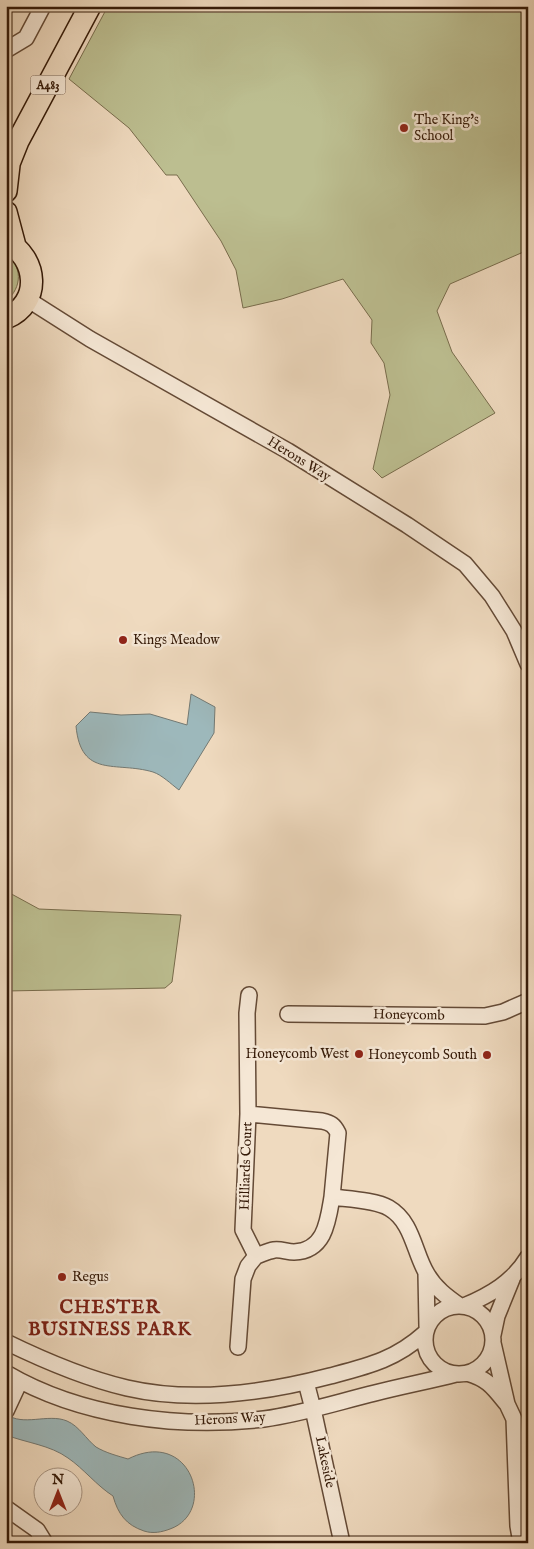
<svg xmlns="http://www.w3.org/2000/svg" width="534" height="1549" viewBox="0 0 534 1549" font-family="'IM FELL English',serif">
<style>
.green{fill:#bcbe90;stroke:#786c4c}
.water{fill:#9db8bb;stroke:#737973}
.lines{fill:none;stroke-linecap:round;stroke-linejoin:round}
.minor-casing{stroke:#644a36;stroke-width:18}
.highway-casing{stroke:#351a08;stroke-width:24}
.minor{stroke:#f5e7d5;stroke-width:15}
.highway{stroke:#efdabf;stroke-width:21}
.poi-dot{fill:#8f2418;stroke:#f5e7d5;stroke-width:2}
.labels{text-anchor:middle;dominant-baseline:central;stroke-width:5;stroke-linejoin:round;paint-order:stroke}
.shield{fill:#f5e7d5;stroke:#6f5846;stroke-width:1}
.shield-label{font-size:12px;font-weight:bold;fill:#351a08}
.poi-label{font-size:14px;fill:#351a08;stroke:#f5e7d5;text-anchor:start}
.street-label{font-size:14px;fill:#351a08;stroke:#f5e7d5}
.district-label{font-size:19px;font-weight:bold;letter-spacing:1px;fill:#7a1f14;stroke:#f5e7d5}
</style>
<rect width="100%" height="100%" fill="#efdabf"/>
<filter id="stains"><feTurbulence type="fractalNoise" baseFrequency=".004" numOctaves="4"/><feColorMatrix values="0 0 0 0 .2 0 0 0 0 .09 0 0 0 0 .02 0 0 0 .5 -.17"/></filter>
<radialGradient id="worn" r=".72"><stop offset=".6" stop-color="#630" stop-opacity="0"/><stop offset="1" stop-color="#630" stop-opacity=".3"/></radialGradient>
<!-- green -->
<path class="green" d="M108 6H528V250L450 284 437 311 452 352 495 413 382 478 373 469 390 395 384 363 371 343 372 320 343 279 282 299 243 308 236 270 221 241 177 175H166L129 128 69 79Z
M6 253C22 266 23 287 6 301Z
M6 891 39 909 181 915 172 982 165 988 6 991Z"/>
<!-- water -->
<path class="water" d="M191 694 215 707 214 733 179 790C171 784 162 775 153 772 116 761 81 779 76 726L90 712 121 715 150 714 187 725Z
M6 1414C23 1427 48 1413 67 1421 79 1426 86 1439 96 1447 106 1453 118 1456 128 1459 191 1427 218 1512 170 1529 162 1532 153 1534 144 1531 126 1525 118 1514 113 1496 96 1485 84 1469 68 1458 50 1445 27 1443 6 1435Z"/>
<g class="lines">
<defs>
<path id="minor" d="M6 50 26 38 43 6
M27 299 90 339 288 451 407 525 465 564 492 596 514 631 528 664
M288 1014 485 1016 503 1012 528 1001
M248 1114 247 1013 249 995
M256 1256 243 1230 248 1114 322 1121C331 1123 334 1125 338 1133L332 1197
M256 1256C262 1254 268 1251 274 1250 281 1249 287 1252 294 1252 325 1251 328 1221 332 1197 347 1199 376 1200 389 1208 413 1222 414 1253 427 1274 435 1288 447 1297 460 1306
M426 1273 427 1326
M425 1340a34 34 0 1 1 68 0a34 34 0 1 1-68 0Z
M464 1306C490 1295 513 1282 528 1257
M493 1335 497 1316 512 1279
M6 1342C45 1361 84 1378 127 1388 192 1403 265 1393 330 1376 368 1366 395 1360 425 1333
M493 1343 507 1404 514 1419 518 1526 521 1543
M238 1347 243 1279 248 1266 256 1256
M6 1373C81 1417 179 1429 264 1419 301 1414 338 1402 375 1393 402 1386 429 1381 456 1374
M467 1373C488 1379 493 1387 506 1403
M306 1382 313 1409 342 1543
M6 1411 20 1381
M6 1508 37 1530 45 1543"/>
<path id="highway" d="M6 171 18 141 90 6
M6 191 9 165
M6 212 15 246
M6 241C38 258 42 303 6 318"/>
</defs>
<!-- minor casing -->
<use href="#minor" class="minor-casing"/>
<!-- highway casing -->
<use href="#highway" class="highway-casing"/>
<!-- minor -->
<use href="#minor" class="minor"/>
<!-- highway -->
<use href="#highway" class="highway"/>
</g>
<!-- markers -->
<g class="poi-dot">
<circle cx="404" cy="128" r="5"/>
<circle cx="123" cy="640" r="5"/>
<circle cx="359" cy="1054" r="5"/>
<circle cx="487" cy="1055" r="5"/>
<circle cx="62" cy="1277" r="5"/>
</g>
<g class="labels">
<!-- shield labels -->
<rect class="shield" x="30.5" y="75.5" width="35" height="19" rx="4"/>
<g class="shield-label">
<text x="48" y="85">A483</text>
</g>
<!-- poi labels -->
<g class="poi-label">
<text x="414" y="120">The King's<tspan x="414" dy="16">School</tspan></text>
<text x="133" y="640">Kings Meadow</text>
<text x="349" y="1054" text-anchor="end">Honeycomb West</text>
<text x="477" y="1055" text-anchor="end">Honeycomb South</text>
<text x="72" y="1277">Regus</text>
</g>
<!-- street labels -->
<g class="street-label">
<text transform="translate(299 459) rotate(32)">Herons Way</text>
<text transform="translate(409 1015) rotate(1)">Honeycomb</text>
<text transform="translate(246 1166) rotate(-88)">Hilliards Court</text>
<text transform="translate(230 1419) rotate(-3)">Herons Way</text>
<text transform="translate(325 1462) rotate(78)">Lakeside</text>
</g>
<!-- district labels -->
<g class="district-label">
<text x="110" y="1308">CHESTER<tspan x="110" dy="22">BUSINESS PARK</tspan></text>
</g>
</g>
<!-- margin -->
<rect width="534" height="1549" fill="none" stroke="#efdabf" stroke-width="25"/>
<rect x="8" y="8" width="519" height="1534" fill="none" stroke="#351a08" stroke-width="2.5"/>
<rect x="12" y="12" width="509" height="1524" fill="none" stroke="#351a08"/>
<!-- north arrow -->
<g transform="translate(58 1492)"><circle r="24" fill="#f5e7d5" stroke="#a89583"/>
<path d="M0-4L9 19L0 12L-9 19Z" fill="#8f2418"/>
<text y="-8" font-size="14" font-weight="bold" text-anchor="middle" fill="#351a08">N</text>
</g>
<rect width="100%" height="100%" filter="url(#stains)"/>
<rect width="100%" height="100%" fill="url(#worn)"/>
</svg>
